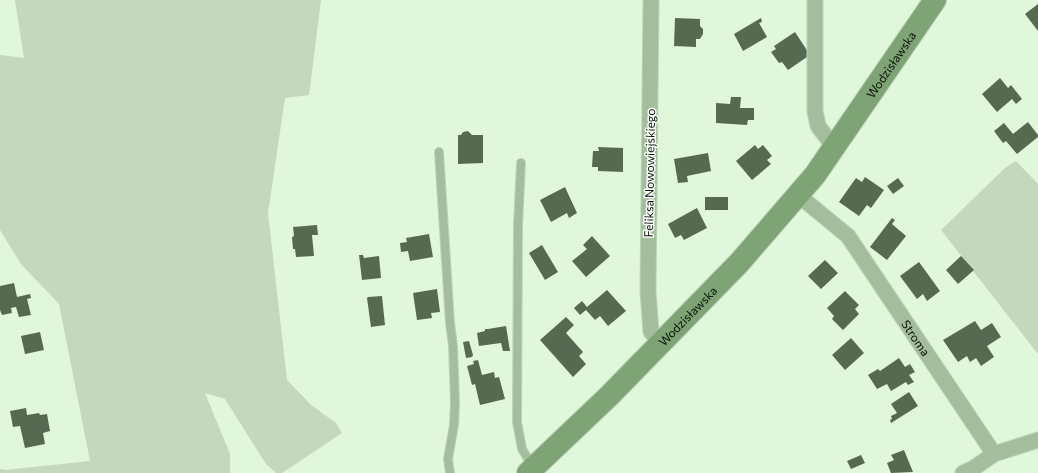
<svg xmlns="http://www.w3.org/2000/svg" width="1038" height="473" viewBox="0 0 1038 473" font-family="Commissioner,sans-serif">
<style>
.green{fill:#c3d8bd}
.building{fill:#566a52}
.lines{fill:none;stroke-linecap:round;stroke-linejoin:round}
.service-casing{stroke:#bed2b9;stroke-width:10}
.minor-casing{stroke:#bed2b9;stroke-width:17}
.secondary-casing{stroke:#bed2b9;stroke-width:24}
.service{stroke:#a4bd9d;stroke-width:8}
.minor{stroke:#a4bd9d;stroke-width:15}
.secondary{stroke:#7ea475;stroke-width:22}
.labels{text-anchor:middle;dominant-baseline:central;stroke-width:3;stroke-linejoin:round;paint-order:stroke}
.street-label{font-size:12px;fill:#091007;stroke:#f9fef8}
</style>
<rect width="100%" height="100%" fill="#e0f7db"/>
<!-- green -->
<path class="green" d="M15 0H321L309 95 285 98 268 213 287 380 311 405 336 423 342 433 282 473H276L266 464 225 399 205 393 230 454V473H0V469L5 470 90 461 59 304 21 264 0 230V55L24 58Z
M1016 161 1038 184V354L941 230 1005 168Z"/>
<!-- building -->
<path class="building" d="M1038 4V31L1025 14Z
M675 18 700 19V26L703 29V34L700 39H696V47L674 46Z
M761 18 762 22 759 23 767 37 743 51 734 34Z
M795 32 810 55 788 70 782 62 779 63 771 52 776 49 774 46Z
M1000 78 1008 88 1011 85 1022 99 1016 104 1012 99 997 112 982 94Z
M731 97H741L740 108H754V120H748L747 125 716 123V103L730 104Z
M1028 122 1038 135V137L1017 154 1006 141 1003 143 994 131 1004 123 1013 134Z
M468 131 472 135H483V163L458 164V135H461L463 132Z
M755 145 758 149 763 145 772 156 767 160 771 164 752 180 736 161Z
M598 147 623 148V172L598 171V167H592L593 151H599Z
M708 153 711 171 687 176 688 182 678 183 674 159Z
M865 177 884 190 871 208 867 205 859 216 839 202 856 178 862 182Z
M898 178 904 186 893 194 887 186Z
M565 187 577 213 569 218 567 213 551 222 540 200Z
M705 197H728V210H705Z
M697 208 707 228 684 240 681 235 675 238 668 224Z
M892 218 895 220 892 224 906 236 887 260 870 247Z
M317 225 318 235H312L314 256 296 257 295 249H293L292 237 294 236 293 227Z
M429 234 433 257 410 261 408 251 401 252 400 243 407 242 406 238Z
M592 236 610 256 586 277 572 261 587 249 583 245Z
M542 245 558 272 545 280 529 253Z
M359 255H363L364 258 379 256 381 278 362 280Z
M961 256 974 270 958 284 946 270Z
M825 260 838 273 821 289 808 276Z
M919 262 940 291 927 301 923 294 917 299 900 276Z
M14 283 17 297 30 294 31 298 27 299 31 315 19 317 16 307 11 308 12 313 2 315 0 310V286Z
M437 289 440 312 431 313 432 318 417 320 413 293Z
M607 290 626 311 608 326 600 316 595 320 586 310 580 315 574 308 582 301 587 307Z
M845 291 859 305 855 309 859 314 843 330 832 319 834 316 827 308Z
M382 296 385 325 371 327 367 298 368 297Z
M566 317 574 325 566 333 583 352 579 356 586 364 573 377 540 340Z
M975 321 981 330 992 323 1001 337 987 346 994 357 981 366 976 358 970 362 967 356 958 362 943 340Z
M506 326 510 351H503L501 343 479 346 477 333 485 331V329H488Z
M40 332 44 350 25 354 21 336Z
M851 338 864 353 845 370 832 355Z
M469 341 473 355 472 357 466 358 463 342Z
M899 358 905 367 910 364 915 372 909 375 914 382 908 385 906 382 891 391 887 384 877 389 868 375 878 369 880 371Z
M478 360 482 375 494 372 495 378 499 377 505 399 480 405 475 384 472 385 467 366 474 364 473 361Z
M909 392 918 406 891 423 890 420 892 419 891 416 897 413 891 404Z
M26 408 27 415 39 413 40 415 47 414 50 431 43 433 45 444 25 448 20 426 13 427 10 411Z
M904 450 913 472 891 473 887 463 894 460 891 455Z
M861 455 865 463 851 469 847 461Z"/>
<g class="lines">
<defs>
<path id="service" d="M439 152 450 323 453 346 455 402 454 425 448 459 450 473
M521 163 518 225 517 422 522 449 533 467"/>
<g id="minor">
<path d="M651 0 648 291 651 332 661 342"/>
<path d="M815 0V111L818 126 834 147"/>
<path id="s1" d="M798 195 848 236 994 454 1038 440"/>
<path d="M963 473 974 468 994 454"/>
</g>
<g id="secondary">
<path id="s2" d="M528 473 609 396 739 263 815 175 935 0"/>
</g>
</defs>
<!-- service casing -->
<use href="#service" class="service-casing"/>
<!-- minor casing -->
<use href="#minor" class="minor-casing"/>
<!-- secondary casing -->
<use href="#secondary" class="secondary-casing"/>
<!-- service -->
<use href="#service" class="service"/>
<!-- minor -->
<use href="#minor" class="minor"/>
<!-- secondary -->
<use href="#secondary" class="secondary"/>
</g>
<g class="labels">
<!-- street labels -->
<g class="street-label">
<text stroke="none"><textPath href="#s2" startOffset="548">Wodzisławska</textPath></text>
<text transform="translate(649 173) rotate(-89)">Feliksa Nowowiejskiego</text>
<text stroke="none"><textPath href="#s2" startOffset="224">Wodzisławska</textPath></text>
<text stroke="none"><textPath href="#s1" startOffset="187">Stroma</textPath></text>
</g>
</g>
</svg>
